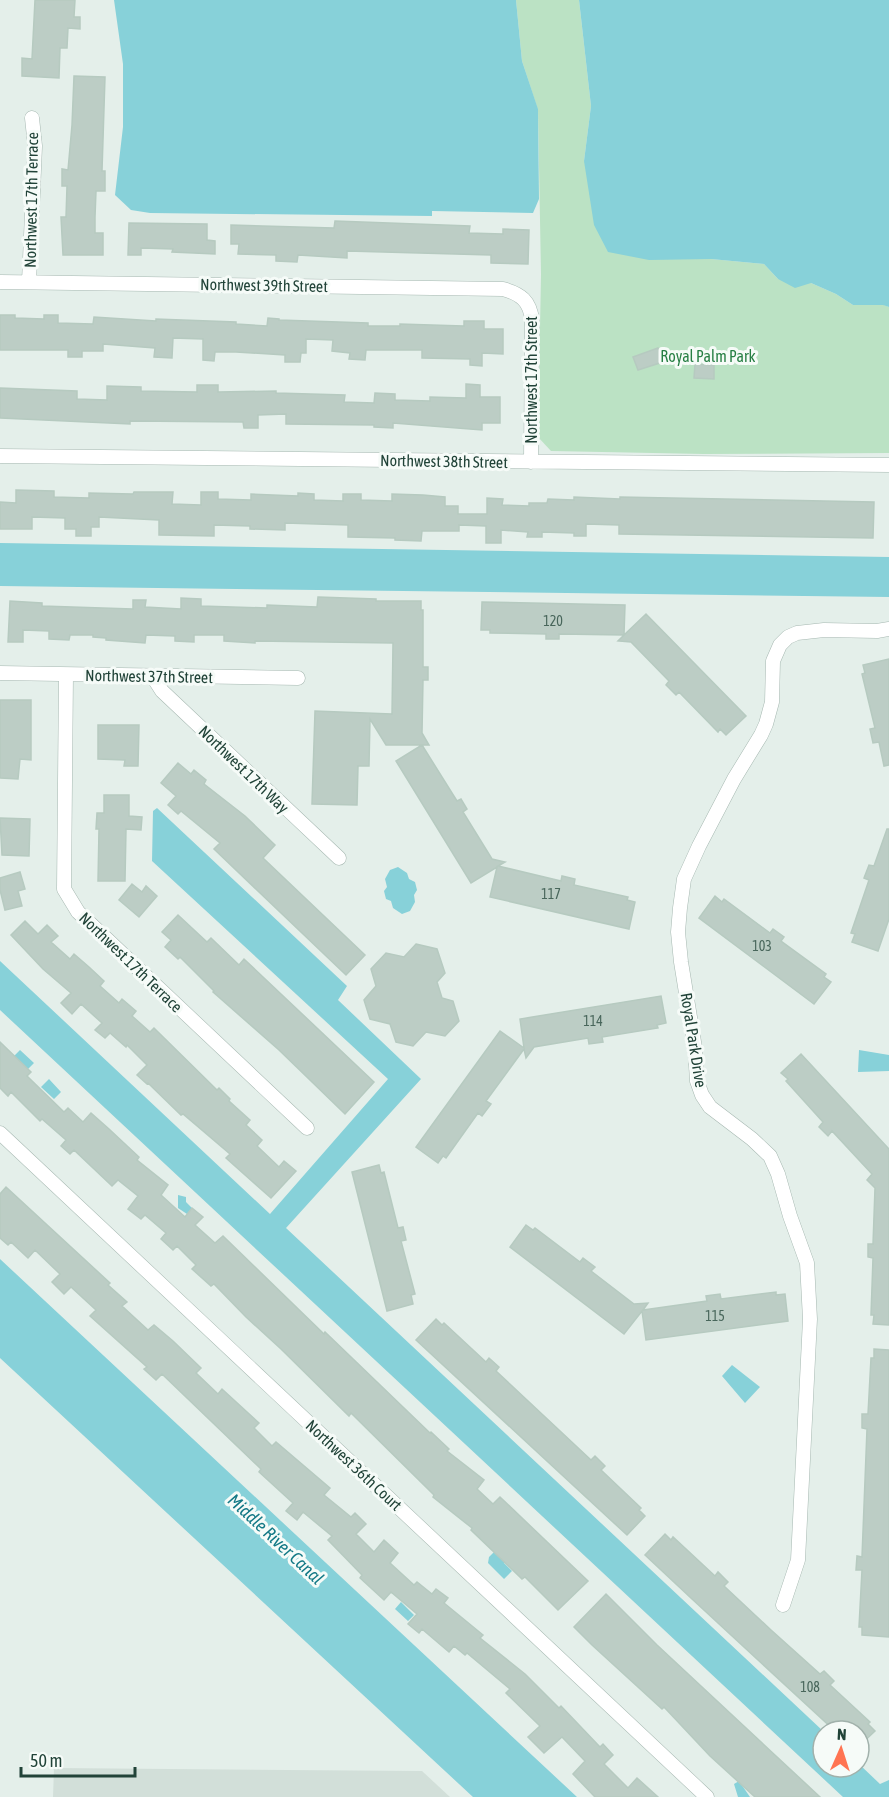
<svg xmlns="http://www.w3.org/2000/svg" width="889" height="1797" viewBox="0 0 889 1797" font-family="'Asap Condensed',sans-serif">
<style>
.built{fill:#d2dfd9}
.green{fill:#bbe2c4}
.water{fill:#87d1d9}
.building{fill:#bccdc5;stroke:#b6cac0;stroke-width:1.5}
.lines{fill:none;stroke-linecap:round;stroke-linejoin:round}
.minor-casing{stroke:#a6b8b1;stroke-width:15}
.minor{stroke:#fff;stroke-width:14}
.labels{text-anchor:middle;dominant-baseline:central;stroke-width:6;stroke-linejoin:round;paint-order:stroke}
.number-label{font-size:14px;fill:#48665b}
.street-label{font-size:16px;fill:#214338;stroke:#f6fbf8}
.park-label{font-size:16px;fill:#277f44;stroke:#f6fbf8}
.water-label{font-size:18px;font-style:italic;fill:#147986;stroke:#f6fbf8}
</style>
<rect width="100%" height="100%" fill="#e4efea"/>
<!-- built -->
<path class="built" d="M54 1768 422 1771 450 1797H53Z"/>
<!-- green -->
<path class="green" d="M516 0H579L591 106 584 161 711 259 764 264 778 279 811 283 836 294 853 305H884L889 307V453L704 454 551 451 538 437 541 274 538 110 522 61Z"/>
<!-- water -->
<path class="water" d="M114 0H516L522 61 538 109 539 199 533 213 432 211V216L150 213 131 210 115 195 123 127V64Z
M579 0H889V307L883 305H853L836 294 811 283 795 288 778 279 764 264 711 259 649 260 608 252 594 225 584 161 591 106Z
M0 543 889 557V597L0 586Z
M157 808 347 986 338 1000 421 1079 286 1228 823 1731V1767H859V1764L880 1784 889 1780V1797H843L0 1010V961L270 1214 388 1079 152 861 153 811Z
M398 867 407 873 409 879 415 882 417 890 414 895 415 902 410 911 402 914 393 908 391 901 386 899 384 891 387 887 385 879 390 870Z
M20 1050 34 1063 27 1070 13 1057Z
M859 1050 889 1055V1071L858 1072Z
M49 1079 61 1092 54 1099 41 1087Z
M178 1195 186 1197V1202L192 1208 187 1214 178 1208Z
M0 1259 577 1797H473L0 1358Z
M732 1365 760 1387 745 1403 722 1376Z
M496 1550 506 1560 504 1563 512 1571 504 1579 488 1563 489 1557Z
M401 1602 414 1615 408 1621 395 1609Z
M739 1781 750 1797H738L734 1784Z"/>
<!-- building -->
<path class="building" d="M35 0H75L74 17H80V29L68 28 67 48H60L59 78 22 76V58L32 59Z
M74 76 105 77 102 171H105V191H96L95 217V233H103V255H63L61 217H66L67 186H62V169L68 170 72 125Z
M335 221 470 226 469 233 503 234V229L529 230 528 264 491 263V255L347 251V258L298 255 297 262 276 261V255L238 254 239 244H231V225L334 228Z
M129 223 207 224V240L215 241V254L172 252 173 249 141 248V255H128Z
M0 315H15V318L44 319V315H58V323L93 324 94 317 156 321V319L236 322V324L267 326 268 318 279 319V320L368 323V326H400V324L464 326V321H484V329H503V354L482 353V366L470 365V359L422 358V350H366L365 360 349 359 350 353 332 351 333 340 306 339V353H301L300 362H285V355L236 352H215L214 361 203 360V339L173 338 172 358 154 357 155 348 103 344V351H82V357H68V350H0Z
M658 348 663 362 638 370 633 357Z
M695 364 714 365V379L694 378Z
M466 384 480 385V397H500V423H482V430L393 423V428L374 427V425L286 424V414L258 415V428H244L243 422 130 421V424L0 418V388L77 391V399L107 400V386L141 387V391L197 392V385H218V392L276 391V393L345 395 344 402 374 403 375 393 395 394V400L430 401V397L466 398Z
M16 490 54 491V497L89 498V493L133 494 134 492H173L172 504 201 505V492H218V499L251 500V494L298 496V493L314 494V500L343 501V494H361V500L392 501V494L423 495 445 497V506H458V514H487V498L503 499 502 505 529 506V503H547L548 499 574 500V497L620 499V497L874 502 873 538 619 534V525L586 524V536H574V533L542 532V537H527L528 532 501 530V543H486V526L459 525V531H422L421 541 395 540V538L348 537V525L285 523V530L250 529V526L214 525V536L159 535V520L99 517V527H91V536H76V529H65V518L32 517V529H0V502L16 503Z
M318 597 376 599V601H421V610H423V667H428V680H423L422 733 429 745H422L457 801 461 799 467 809 463 812 492 859 505 862 498 866 561 881 562 876 575 879 574 885 628 897 627 900 635 902 629 929 490 897 497 867 471 883 396 761 422 745H386L370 719 369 766H358L357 805 312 804 315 711 392 714 393 643 255 641V643L224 641V635H194V642L175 641V636L146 635 145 643 106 640V638L93 637V635H70L69 640 49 639V631L23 630V642H8L10 601 42 603V606L133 609V600H146L145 607 181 609V598L201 599V606L267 608V605L317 607Z
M482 602 625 605 624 635 646 614 746 716 726 735 720 729 718 732 679 692 676 695 666 685 669 681 631 642 618 641 624 635 559 634V639H546V634L490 633V630H481Z
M889 659V765L884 766 879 742 873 743 870 729 875 728 862 674 865 673 863 665Z
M0 700H31V760L20 759 18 779 0 778Z
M98 725H139L138 766H124L125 760 98 759Z
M178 763 191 774 194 770 206 780 204 784 245 816 275 845 263 858 365 955 346 975 214 849 220 843 181 811 178 814 168 805 176 796 161 783Z
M104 795H129V816L142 817 141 830 126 829 125 881H98L99 829H96L97 813H104Z
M0 818 30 819 29 856 2 855Z
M887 829H889V919L878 951 852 942 855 934 851 933 869 880 864 878 869 865 874 866Z
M20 872 25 889 18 891 22 906 5 910 0 890V878Z
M132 884 142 892 146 886 157 896 139 917 119 900Z
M715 896 722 902 724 899 770 933 773 929 784 937 781 941 826 974 824 977 831 982 814 1004 699 918Z
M178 915 207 942 211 938 239 965 244 959 374 1082 345 1114 279 1050 213 992 214 991 180 957 178 959 165 947 171 940 162 932Z
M25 921 38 934 47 925 58 936 51 942 70 959 74 954 89 967 104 981 100 986 119 1003 122 999 136 1011 132 1016 150 1032 154 1028 217 1090 219 1088 230 1099 229 1101 250 1120 246 1125 262 1140 257 1146 279 1167 284 1161 296 1171 271 1198 226 1158 230 1154 183 1114 181 1115 148 1083 147 1084 137 1075 147 1065 127 1045 126 1047 110 1033 105 1038 95 1030 102 1023 81 1004 72 1014 61 1003 71 993 43 969 11 935Z
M416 944 437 949 445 973 437 982 442 998 453 1001 459 1021 445 1036 426 1032 413 1046 396 1042 390 1024 370 1019 364 1000 376 986 371 969 386 953 404 957Z
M661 996 666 1023 657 1025 658 1028 602 1037 603 1042 589 1044 588 1038 534 1047 526 1058 524 1049 486 1101 491 1104 482 1116 478 1113 446 1158 443 1156 438 1163 416 1147 500 1031 524 1048 520 1019Z
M0 1042 31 1072 27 1076 64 1112 68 1108 83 1122 91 1113 109 1129 139 1157 137 1160 168 1185 161 1195 185 1217 192 1208 203 1217 195 1225 215 1243 223 1236 324 1334 325 1332 430 1433 431 1432 449 1449 447 1451 484 1480 477 1489 493 1504 500 1497 588 1581 558 1610 525 1577 522 1579 471 1530 472 1528 433 1497 434 1495 351 1413 349 1416 281 1349 246 1317 214 1284 211 1286 192 1269 196 1265 177 1246 173 1250 161 1239 166 1233 145 1215 141 1219 128 1209 138 1196 118 1180 112 1186 74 1150 70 1154 61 1146 66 1140 42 1119 40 1121 11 1092 8 1096 0 1088Z
M801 1054 889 1149V1325L873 1324 874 1315H871L873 1258 868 1257V1244H873L875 1188 867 1180 872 1174 832 1131 828 1136 819 1127 823 1122 786 1081 788 1079 781 1073Z
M379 1165 381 1173 384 1172 398 1228 403 1227 406 1240 401 1241 415 1294 411 1295 413 1304 387 1311 352 1172Z
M6 1187 110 1283 108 1285 127 1302 122 1306 148 1330 154 1325 173 1341 201 1368 196 1373 218 1394 222 1389 259 1423 254 1428 272 1446 276 1442 330 1488 324 1495 351 1517 355 1513 366 1524 356 1534 374 1552 384 1540 398 1553 390 1563 414 1585 417 1582 432 1594 436 1589 448 1598 444 1603 483 1635 480 1638 525 1674 559 1708 561 1706 600 1747 603 1744 613 1755 604 1764 628 1788 637 1778 658 1797H595L573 1774 585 1761 562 1737 544 1753 528 1737 540 1726 506 1693 510 1689 467 1653 465 1655 454 1646 449 1652 422 1629 419 1633 408 1624 417 1614 391 1592 384 1600 360 1578 362 1575 328 1540 332 1536 303 1512 297 1520 286 1511 293 1503 259 1472 261 1469 162 1374 156 1380 144 1369 147 1367 90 1316 96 1310 71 1287 64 1294 52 1282 60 1274 35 1250 28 1258 11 1242 8 1245 0 1238V1194Z
M526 1225 533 1230 535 1228 580 1262 583 1258 595 1267 591 1271 634 1304 648 1303 643 1310 707 1301 706 1296 720 1294 721 1299 776 1292V1295L785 1294 788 1321 646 1340 642 1311 624 1334 510 1247Z
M436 1319 442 1325 444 1323 486 1362 489 1358 499 1367 496 1371 543 1415 591 1460 595 1456 605 1466 601 1470 641 1508 639 1510 645 1516 627 1535 416 1340Z
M874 1349 889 1350V1637L862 1635V1627H859L862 1570H856L857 1556 862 1557 867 1429 862 1428V1414H868L871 1358H874Z
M665 1534 671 1540 673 1537 715 1576 718 1572 728 1582 724 1586 771 1630 820 1674 824 1671 834 1681 830 1685 870 1722 868 1724 875 1731 859 1746V1731H835L692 1599 645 1555Z
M606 1594 657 1645 820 1797H755L710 1756 664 1707 662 1709 592 1645 574 1627Z"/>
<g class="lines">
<defs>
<path id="minor" d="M0 282 503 289C521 294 530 301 532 320L531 462
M29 282 35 146 32 118
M0 456 889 465
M0 673 298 678
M66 675 64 889 78 912 307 1128
M153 677 162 691 339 858
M0 1133 707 1797
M783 1605 798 1560 810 1319 807 1263 790 1216 778 1174 770 1156 752 1139 710 1107 702 1095 697 1081 695 1048 681 962 678 932 680 908 684 879 699 846 734 779 761 735 766 724 772 702 773 661 780 645 788 637 797 633 824 630 877 631 889 629"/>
</defs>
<!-- minor casing -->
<use href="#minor" class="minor-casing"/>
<!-- minor -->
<use href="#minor" class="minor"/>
</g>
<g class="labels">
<!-- number labels -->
<g class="number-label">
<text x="553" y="621">120</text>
<text x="551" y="894">117</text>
<text x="762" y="946">103</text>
<text x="593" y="1021">114</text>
<text x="715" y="1316">115</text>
<text x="810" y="1687">108</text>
</g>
<!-- street labels -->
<g class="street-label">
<text transform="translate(31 200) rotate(-89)">Northwest 17th Terrace</text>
<text transform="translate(264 285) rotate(1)">Northwest 39th Street</text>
<text transform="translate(531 380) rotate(-90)">Northwest 17th Street</text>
<text transform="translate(444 461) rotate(1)">Northwest 38th Street</text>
<text transform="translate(149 676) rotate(1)">Northwest 37th Street</text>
<text transform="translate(244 769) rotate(44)">Northwest 17th Way</text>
<text transform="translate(131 962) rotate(44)">Northwest 17th Terrace</text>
<text transform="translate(694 1040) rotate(81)">Royal Park Drive</text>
<text transform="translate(354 1465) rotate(43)">Northwest 36th Court</text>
</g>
<!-- park labels -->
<g class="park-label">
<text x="708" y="356">Royal Palm Park</text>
</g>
<!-- water labels -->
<g class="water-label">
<text transform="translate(276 1539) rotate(43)">Middle River Canal</text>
</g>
</g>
<!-- north arrow -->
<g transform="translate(841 1749) rotate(3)"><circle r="28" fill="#f6fbf8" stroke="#a1b1ab" stroke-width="1.5"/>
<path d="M0-4.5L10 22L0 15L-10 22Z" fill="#ff7452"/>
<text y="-9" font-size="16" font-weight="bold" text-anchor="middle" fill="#214338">N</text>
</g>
<!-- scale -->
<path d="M21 1767v9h114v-9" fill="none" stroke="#214338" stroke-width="3"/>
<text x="30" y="1767" font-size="18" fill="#214338" stroke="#f6fbf8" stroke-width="4.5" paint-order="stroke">50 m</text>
</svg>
